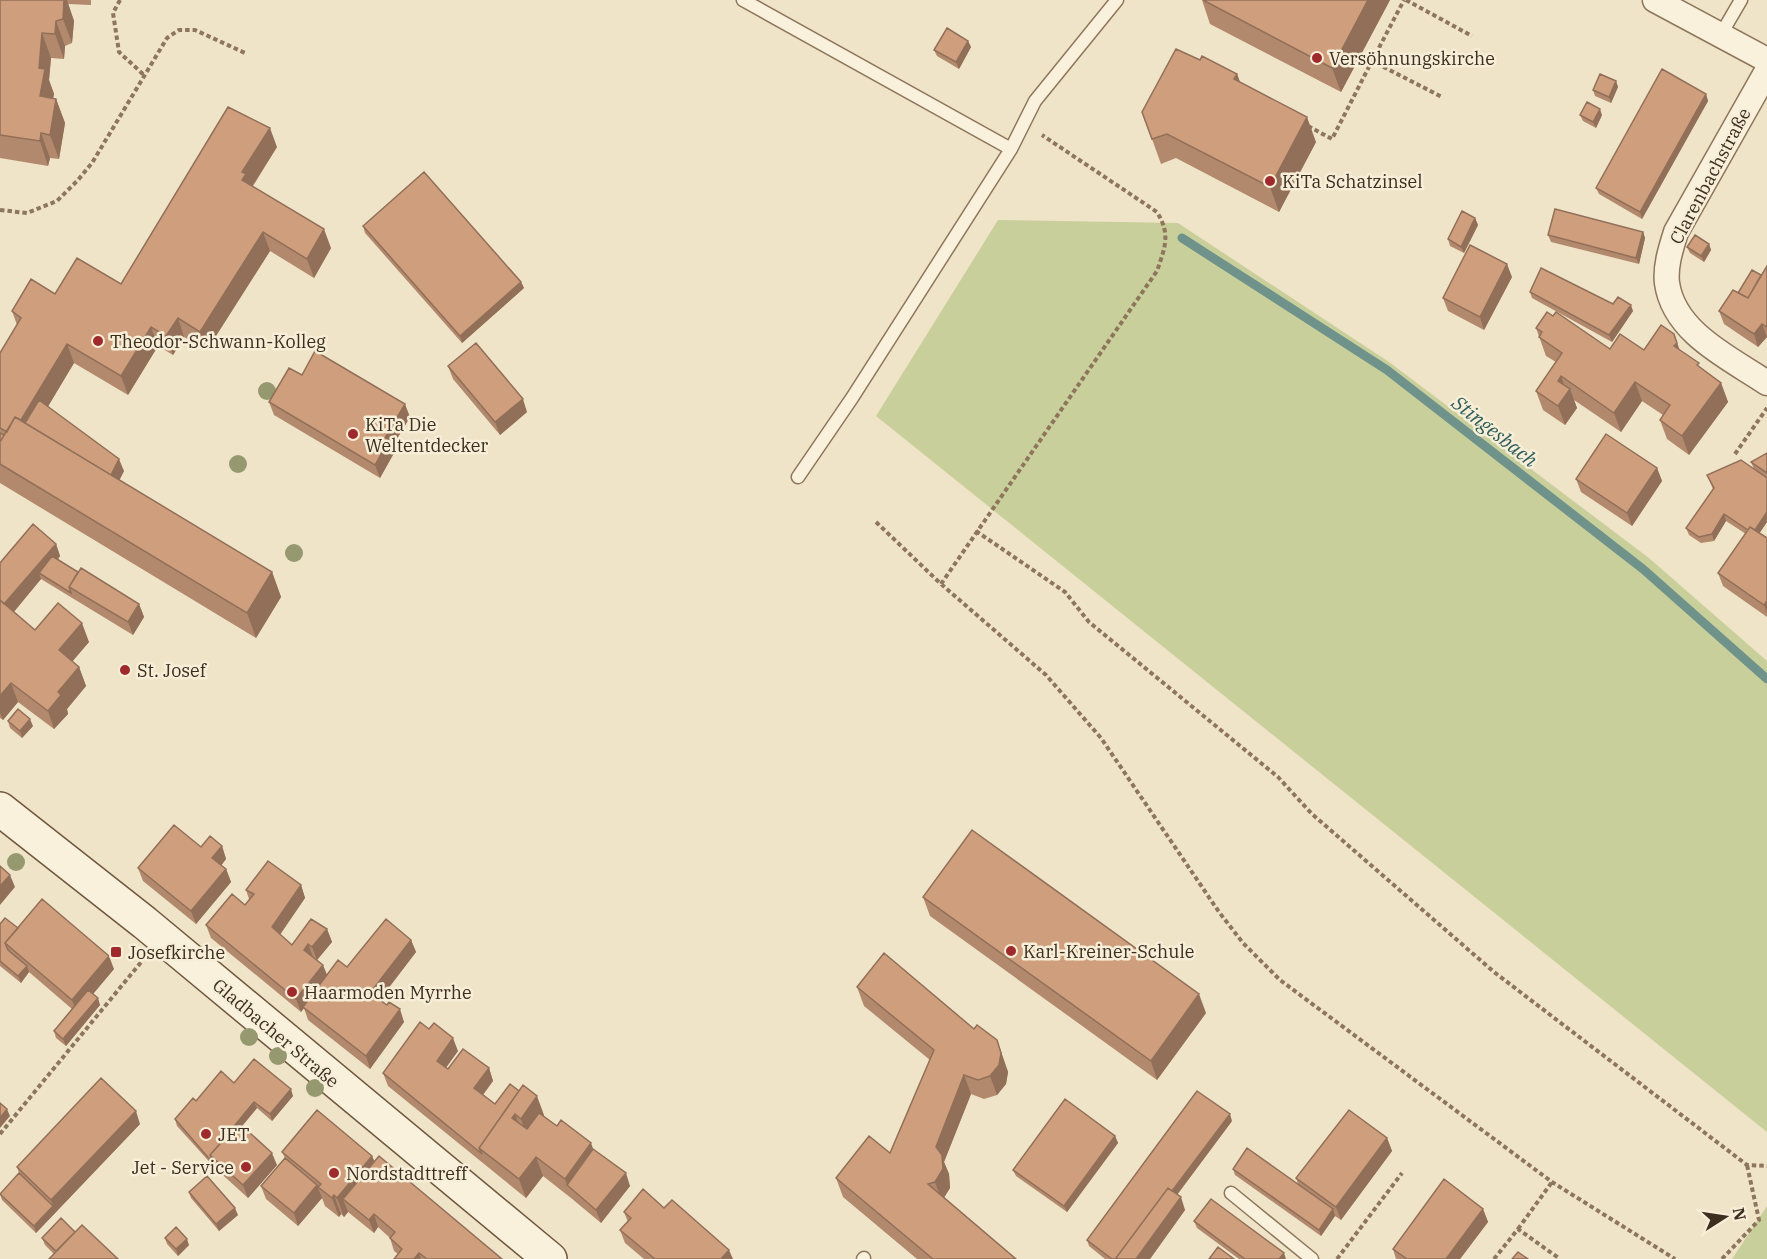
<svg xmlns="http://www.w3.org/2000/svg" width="1767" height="1259" viewBox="0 0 1767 1259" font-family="'IBM Plex Serif',serif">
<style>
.green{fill:#c9cf9b}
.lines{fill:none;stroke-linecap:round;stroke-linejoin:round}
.stream{stroke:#6f938a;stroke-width:9}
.service-casing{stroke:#8d765c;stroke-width:15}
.minor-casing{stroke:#8d765c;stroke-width:27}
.secondary-casing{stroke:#6f573f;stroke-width:36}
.path{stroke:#8d765c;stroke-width:4;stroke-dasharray:4.5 3;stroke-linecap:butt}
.service{stroke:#faf1dc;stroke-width:12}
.minor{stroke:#faf1dc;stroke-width:24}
.secondary{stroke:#faf1dc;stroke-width:33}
.tree{fill:#96986f}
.wall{fill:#b2896c}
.shaded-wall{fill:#916f58}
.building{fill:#cf9f7d;stroke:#916f58;stroke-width:1.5}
.poi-dot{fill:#9e2a2b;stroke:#f7eed8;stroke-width:2}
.labels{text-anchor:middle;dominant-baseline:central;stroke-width:5;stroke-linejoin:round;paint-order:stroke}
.poi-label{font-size:18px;fill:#3d2e20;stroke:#f7eed8;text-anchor:start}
.street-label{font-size:18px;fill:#3d2e20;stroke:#f7eed8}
.water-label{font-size:20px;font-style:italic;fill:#2f5d5a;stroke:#f7eed8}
</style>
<rect width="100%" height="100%" fill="#f0e4c8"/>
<!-- green -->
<path class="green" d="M998 220 1178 223 1389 362 1649 558 1767 661V1132L876 416Z
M1767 1206V1259H1732Z"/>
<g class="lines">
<!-- stream -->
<path class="stream" d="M1182 238 1387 370 1643 569 1767 679"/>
<defs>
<path id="service" d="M743 0 1011 149
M1720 36 1741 0
M798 477 852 398 1011 149 1035 101 1117 0
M1231 1193 1312 1259
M863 1259 864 1258"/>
<path id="minor" d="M1655 0 1767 60
M1767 71 1676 232C1671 248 1665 266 1667 283 1674 333 1730 358 1767 383"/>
<path id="secondary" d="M0 809 145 923 550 1259"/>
</defs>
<!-- service casing -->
<use href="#service" class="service-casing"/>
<!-- minor casing -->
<use href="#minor" class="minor-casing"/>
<!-- secondary casing -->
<use href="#secondary" class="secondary-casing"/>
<!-- path -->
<path class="path" d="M120 0 113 13 119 52 145 76
M1406 0 1472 36
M1372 61 1404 0
M1308 126 1332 139 1372 61 1442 97
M0 210 27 213 57 201 78 180 92 163 167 38 179 30H195L245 53
M1735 454 1767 408
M876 522 941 584 1046 675 1101 738 1219 912 1243 943 1280 980 1552 1182 1675 1259
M976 531 1065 592 1089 622 1278 777 1312 814 1494 972 1747 1165 1767 1166
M941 584 1157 271C1165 247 1171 235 1157 212L1042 135
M0 1134 142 961
M1518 1229 1552 1182
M1337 1259 1402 1173
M1494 1259 1518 1229 1560 1259
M1722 1259 1759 1220 1747 1165"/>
<!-- service -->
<use href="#service" class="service"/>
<!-- minor -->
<use href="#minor" class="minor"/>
<!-- secondary -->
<use href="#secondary" class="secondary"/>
</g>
<!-- trees -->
<g class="tree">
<circle cx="267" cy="391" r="9"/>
<circle cx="238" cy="464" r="9"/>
<circle cx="294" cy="553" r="9"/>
<circle cx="16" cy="862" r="9"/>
<circle cx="249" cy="1037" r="9"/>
<circle cx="278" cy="1056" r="9"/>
<circle cx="315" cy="1088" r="9"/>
</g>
<!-- wall -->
<path class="wall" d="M0 0H91V5L68 4 74 21 72 43 65 46 64 59 51 58 49 80 54 94 53 98 56 99 65 123 59 159 50 158 48 166 0 158Z
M1202 0H1390L1341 92 1210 24Z
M968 41 971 47 959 69 937 56 934 50Z
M1200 60 1237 74 1240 82 1316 142 1279 212 1176 158 1161 164 1152 139Z
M1616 81 1618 87 1611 103 1595 96 1593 90Z
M1706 94 1708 101 1642 219 1599 194 1596 188Z
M1580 115H1602L1596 128 1583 121Z
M277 147 253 186 331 248 314 278 270 251 207 350 184 337 173 355 158 346 128 395 74 363 48 406 124 471 119 480 272 572 281 597 256 638 0 483V353L17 325 12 311 55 294 121 284Z
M1475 218 1478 225 1464 253 1450 246 1448 239Z
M363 226 521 282 524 288 462 343 365 233Z
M1643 232 1645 238 1639 264 1551 242 1548 235Z
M1709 244 1711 250 1704 262 1690 253 1687 247Z
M1767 266V337L1758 347 1724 324 1719 311 1738 293 1761 275Z
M1512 277 1484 330 1448 311 1443 298Z
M1530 292 1633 311 1612 342 1532 298Z
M1553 316 1610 349 1680 351 1700 368 1721 383 1728 402 1689 455 1667 439 1660 420 1663 415 1642 401 1621 432 1574 400 1577 408 1565 425 1543 410 1536 391 1556 362 1546 356 1536 328Z
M448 366 527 412 500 435 453 379Z
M302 375 410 417 392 447 394 453 380 478 274 415 269 402Z
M1767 453V522L1759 533 1767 538V617L1723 586 1718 573 1746 534 1726 521 1714 541 1701 543 1689 535 1686 528 1713 489 1707 475 1754 469 1751 462Z
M1657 468 1662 481 1632 526 1581 492 1576 479Z
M56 544 60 556 58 560 78 572 139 604 144 617 133 635 41 579 14 612 35 630 89 642 72 661 79 667 86 686 67 709 68 714 54 729 18 702 3 720 0 718V563Z
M8 721 33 726 22 738 10 728Z
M222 846 226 859 221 865 226 869 231 882 196 924 143 881 138 868 201 847Z
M301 885 305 898 280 935 292 945 327 929 332 942 317 960 327 975 411 940 416 952 379 1000 404 1022 370 1069 308 1020 304 1008 301 1012 211 938 206 925 245 905 249 899 246 890Z
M923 897 1206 1013 1157 1080 930 916Z
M0 924 18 928 114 969 93 994 100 1005 66 1046 56 1038 54 1031 72 1009 29 972 21 983 0 966Z
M857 987 974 1029 997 1040 1008 1072 1006 1084 997 1095 984 1099 971 1094 944 1162 949 1174 950 1188 944 1197 1016 1259H917L843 1197 836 1178 890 1153 930 1060 864 1006Z
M458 1051 446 1068 448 1069 489 1068 493 1081 483 1095 495 1104 544 1115V1116L557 1126 593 1149 630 1186 601 1223 571 1198 543 1176 526 1198 388 1086 383 1073Z
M234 1083 293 1096 272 1121 257 1108 242 1126 277 1165 248 1198 215 1168 177 1126 175 1119 196 1101Z
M1232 1121 1177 1195 1185 1210 1150 1259H1105L1089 1246 1087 1240Z
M140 1124 36 1233 2 1200 0 1194 19 1173 17 1167Z
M1115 1136 1118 1143 1067 1212 1016 1176 1013 1170Z
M1387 1138 1392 1151 1341 1220 1335 1216 1321 1236 1235 1175 1233 1169 1298 1184 1296 1178Z
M282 1152 372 1156 375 1162 502 1259H394L398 1254 394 1251 390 1238 378 1227 374 1233 348 1212 344 1217 341 1214 339 1217 325 1206 322 1198 298 1226 266 1199 261 1186 285 1158Z
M189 1192 238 1215 219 1231 191 1198Z
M664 1208 733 1259H644L625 1243 620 1230 628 1222 624 1212Z
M1483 1209 1488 1222 1460 1259H1396L1393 1249Z
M1194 1221 1286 1259H1239L1197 1228Z
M75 1232 54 1254 45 1245 42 1238Z
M165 1238 189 1245 178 1256 167 1244Z"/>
<!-- shaded-wall -->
<path class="shaded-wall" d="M61 0H67L74 21 72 43 63 19Z
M1368 0H1390L1341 92 1332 68Z
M56 21 65 46 64 59 55 34Z
M42 33 51 58 49 80 54 94 49 120 40 96 39 68Z
M968 41 971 47 959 69 956 62Z
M1237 74 1246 99 1234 79Z
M1616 81 1618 87 1611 103 1609 97Z
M1706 94 1708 101 1642 219 1640 212Z
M56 99 65 123 59 159 50 135Z
M1600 109 1602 115 1596 128 1593 122Z
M1307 117 1316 142 1279 212 1270 187Z
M270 128 277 147 251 188 242 180V172Z
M41 133 50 158 48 166 40 141Z
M1475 218 1478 225 1464 253 1461 247Z
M324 229 331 248 314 278 307 259Z
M263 232 270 251 207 350 200 332Z
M1643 232 1645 238 1639 264 1636 258Z
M1709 244 1711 250 1704 262 1701 256Z
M1507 264 1512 277 1484 330 1480 317Z
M521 282 524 288 462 343 460 336Z
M1631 305 1633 311 1612 342 1609 335Z
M178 318 184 337 173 355 166 336Z
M1762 324 1767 337 1758 347 1754 334Z
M151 327 158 346 128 395 121 376Z
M1674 334 1684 362 1674 346Z
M67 344 74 363 31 435 19 423Z
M1561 376 1567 394 1570 389 1577 408 1565 425 1558 406V381Z
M1635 382 1642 401 1621 432 1614 413Z
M1721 383 1728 402 1689 455 1682 436Z
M523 399 527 412 500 435 495 422Z
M405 404 410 417 392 447 394 453 380 478 375 465 385 438Z
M119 459 124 471 112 495 107 482Z
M1657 468 1662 481 1632 526 1627 513Z
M1767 512V522L1755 540 1753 533Z
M1724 514 1726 521 1714 541 1712 534Z
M56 544 60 556 44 576 39 573 41 579 0 628V609Z
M272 572 281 597 256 638 247 613Z
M1767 601V613L1764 605Z
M139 604 144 617 133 635 128 622Z
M82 623 89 642 66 669 59 650Z
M79 667 86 686 67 709 68 714 54 729 48 711 58 692Z
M11 683 18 702 3 720 0 713V696Z
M30 719 33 726 22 738 20 731Z
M222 846 226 859 217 871 212 858Z
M226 869 231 882 196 924 191 911Z
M10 875 15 887 0 905V886Z
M301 885 305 898 276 940 272 927Z
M327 929 332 942 317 960 312 947Z
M411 940 416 952 375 1006 370 993Z
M308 944 313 957 304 950Z
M109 956 114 969 77 1013 72 1000Z
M323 965 328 977 301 1012 296 999Z
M27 966 29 972 21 983 18 976Z
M1199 994 1206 1013 1157 1080 1151 1061Z
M98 998 100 1005 66 1046 63 1039Z
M400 1009 404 1022 370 1069 366 1056Z
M453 1038 458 1051 441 1074 437 1061Z
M997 1040 1008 1072 1006 1084 997 1095 990 1076Z
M489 1068 493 1081 478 1101 474 1088Z
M964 1075 971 1094 944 1162 949 1174 950 1188 942 1201 935 1182 936 1147Z
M291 1089 293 1096 272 1121 270 1114Z
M537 1096 544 1115 527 1137 521 1119Z
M254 1102 257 1108 233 1137 230 1131Z
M7 1109 10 1116 0 1128V1118Z
M136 1111 140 1124 36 1233 34 1226 53 1206 51 1200Z
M515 1114 522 1133 483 1151Z
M1230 1114 1232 1121 1129 1259H1122Z
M1115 1136 1118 1143 1067 1212 1064 1206Z
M1387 1138 1392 1151 1341 1220 1336 1207Z
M591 1143 598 1162 567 1185 565 1179Z
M272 1153 277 1165 248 1198 243 1185Z
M372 1156 379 1175 343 1199 348 1212 344 1217 337 1198Z
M536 1157 543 1176 526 1198 519 1179Z
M626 1173 630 1186 601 1223 596 1210Z
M317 1185 322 1198 298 1226 294 1213Z
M334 1195 341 1214 339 1217 332 1198Z
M1181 1197 1185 1210 1150 1259H1136Z
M235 1208 238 1215 219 1231 216 1224Z
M1333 1209 1335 1216 1321 1236 1319 1230Z
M1483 1209 1488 1222 1460 1259H1446Z
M374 1214 378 1227 374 1233 369 1220Z
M187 1239 189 1245 178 1256 176 1249Z
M729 1250 733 1259H721Z
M419 1253 421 1259H414Z
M1284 1253 1286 1259H1279Z"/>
<!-- building -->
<path class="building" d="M0 0H64L63 19 56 21 55 34 42 33 39 68 45 69 40 96 56 99 50 135 41 133 40 141 0 135Z
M1203 0H1368L1332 68Z
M947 28 968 41 956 62 934 50Z
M1176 49 1200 60 1202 56 1237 74 1234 79 1307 117 1270 187 1167 134 1152 139 1142 112Z
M1662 69 1706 94 1640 212 1596 188Z
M1600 74 1616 81 1609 97 1593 90Z
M1587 102 1600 109 1593 122 1580 115Z
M228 107 270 128 242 172 246 174 242 180 324 229 307 259 263 232 200 332 178 318 166 336 151 327 121 376 67 344 21 420 15 417 7 432 0 428V353L21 318 12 311 31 279 55 294 77 258 121 284Z
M424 172 521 282 460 336 363 226Z
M1555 209 1643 232 1636 258 1548 235Z
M1462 211 1475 218 1461 247 1448 239Z
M1695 235 1709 244 1701 256 1687 247Z
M1470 245 1507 264 1480 317 1443 298Z
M1767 266V327L1762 324 1754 334 1719 311 1733 290 1748 298Z
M1541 268 1613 304 1618 297 1631 305 1609 335 1530 292Z
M1752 270 1761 275 1748 298 1738 293Z
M1547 312 1553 316 1556 312 1610 349 1620 334 1644 350 1661 325 1674 334 1677 343 1674 346 1699 363 1697 365 1721 383 1682 436 1660 420 1670 405 1635 382 1614 413 1561 376 1558 381 1570 389 1558 406 1536 391 1562 353 1539 337 1542 332 1536 328Z
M476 343 523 399 495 422 448 366Z
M315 351 405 404 385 438 389 440 375 465 269 402 289 368 302 375Z
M39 400 119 459 111 475 25 423Z
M15 417 272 572 247 613 0 464V442Z
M0 433 4 435 0 442Z
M1606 434 1657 468 1627 513 1576 479Z
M1767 453V473L1751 462Z
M1741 460 1767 478V512L1755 530 1750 527 1748 530 1724 514 1712 534 1699 537 1686 528 1714 488 1707 475Z
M33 524 56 544 4 604 0 600V563Z
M1750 527 1767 538V601L1764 605 1718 573Z
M52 556 78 572 69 587 71 593 39 573Z
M81 568 139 604 128 622 69 587Z
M0 600 35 630 58 603 82 623 59 650 79 667 58 692 61 695 48 711 11 683 0 696Z
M18 709 30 719 20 731 8 721Z
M174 825 201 847 210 836 222 846 212 858 226 869 191 911 138 868Z
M972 830 1199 994 1151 1061 923 897Z
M268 861 301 885 272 927 292 945 311 919 327 929 312 947 308 944 304 950 323 965 296 999 206 925 232 894 245 905 254 894 246 890Z
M0 866 10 875 0 886Z
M42 899 109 956 72 1000 5 943Z
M5 918 18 928 5 943 8 950 27 966 18 976 0 961V924Z
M386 919 411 940 370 993 387 1005 389 1002 400 1009 366 1056 303 1007 338 960 347 967Z
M884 953 974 1029 977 1025 997 1040 1001 1053 999 1065 990 1076 978 1080 964 1075 936 1147 942 1155 943 1169 935 1182 928 1184 1016 1259H933L836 1178 869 1136 890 1153 934 1050 857 987Z
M88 990 98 998 63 1039 54 1031Z
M420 1022 429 1029 434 1023 453 1038 437 1061 448 1069 463 1049 489 1068 474 1088 495 1104 510 1084 519 1091 479 1148 482 1154 383 1073Z
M254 1059 291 1089 270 1114 254 1102 230 1131H231L210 1155 212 1162 175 1119 193 1098 196 1101 221 1071 234 1083Z
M101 1078 136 1111 51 1200 17 1167Z
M523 1085 537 1096 521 1119 515 1114 512 1118 527 1129 539 1113 557 1126 561 1120 591 1143 565 1179 536 1157 519 1179 479 1148Z
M1197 1091 1230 1114 1172 1191 1168 1188 1116 1258 1117 1259H1112L1087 1240Z
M1065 1099 1115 1136 1064 1206 1013 1170Z
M0 1103 7 1109 0 1118Z
M317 1110 372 1156 337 1198 334 1195 332 1198 318 1187 321 1184 282 1152Z
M1349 1110 1387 1138 1336 1207 1296 1178Z
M239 1123 272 1153 243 1185 210 1155Z
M1247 1148 1333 1209 1319 1230 1233 1169Z
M593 1149 626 1173 596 1210 567 1185Z
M379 1156 502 1259H427L419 1253 414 1259H394L402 1249 390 1238 395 1232 374 1214 369 1220 343 1199Z
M285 1158 317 1185 294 1213 261 1186Z
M19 1173 53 1206 34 1226 0 1194Z
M207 1176 235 1208 216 1224 189 1192Z
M1444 1179 1483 1209 1446 1259H1407L1393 1249Z
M1168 1188 1181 1197 1136 1259H1118L1116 1258Z
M643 1189 664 1208 672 1200 729 1250 721 1259H655L620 1230 631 1218 624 1212Z
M1211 1199 1284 1253 1279 1259H1245L1194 1221Z
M61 1218 75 1232 56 1251 42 1238Z
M82 1225 118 1259H49Z
M176 1227 187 1239 176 1249 165 1238Z
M1218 1247 1234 1259H1209Z
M1518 1252 1528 1259H1512Z"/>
<!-- markers -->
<g class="poi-dot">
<circle cx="1317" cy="58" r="6"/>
<circle cx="1270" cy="181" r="6"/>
<circle cx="98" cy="341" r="6"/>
<circle cx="353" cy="434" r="6"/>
<circle cx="125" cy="670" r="6"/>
<circle cx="1011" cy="951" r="6"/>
<rect x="110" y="946" width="12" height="12" rx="3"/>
<circle cx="292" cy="992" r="6"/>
<circle cx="206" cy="1134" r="6"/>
<circle cx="246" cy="1167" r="6"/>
<circle cx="334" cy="1173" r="6"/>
</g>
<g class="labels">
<!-- poi labels -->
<g class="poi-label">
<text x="1329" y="58">Versöhnungskirche</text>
<text x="1282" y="181">KiTa Schatzinsel</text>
<text x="110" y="341">Theodor-Schwann-Kolleg</text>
<text x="365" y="424">KiTa Die<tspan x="365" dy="21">Weltentdecker</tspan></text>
<text x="137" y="670">St. Josef</text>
<text x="1023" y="951">Karl-Kreiner-Schule</text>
<text x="128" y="952">Josefkirche</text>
<text x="304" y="992">Haarmoden Myrrhe</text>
<text x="218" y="1134">JET</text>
<text x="234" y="1167" text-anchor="end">Jet - Service</text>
<text x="346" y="1173">Nordstadttreff</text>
</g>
<!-- street labels -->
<g class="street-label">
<text transform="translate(1710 176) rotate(-62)">Clarenbachstraße</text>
<text transform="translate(276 1033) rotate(40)">Gladbacher Straße</text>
</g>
<!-- water labels -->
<g class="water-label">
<text transform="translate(1495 431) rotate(38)">Stingesbach</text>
</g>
</g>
<!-- north arrow -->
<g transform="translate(1725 1217) rotate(78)" stroke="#f7eed8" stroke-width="4.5" paint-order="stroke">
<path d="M0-4.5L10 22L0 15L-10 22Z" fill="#3d2e20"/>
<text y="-9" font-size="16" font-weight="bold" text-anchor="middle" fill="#3d2e20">N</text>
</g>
</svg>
